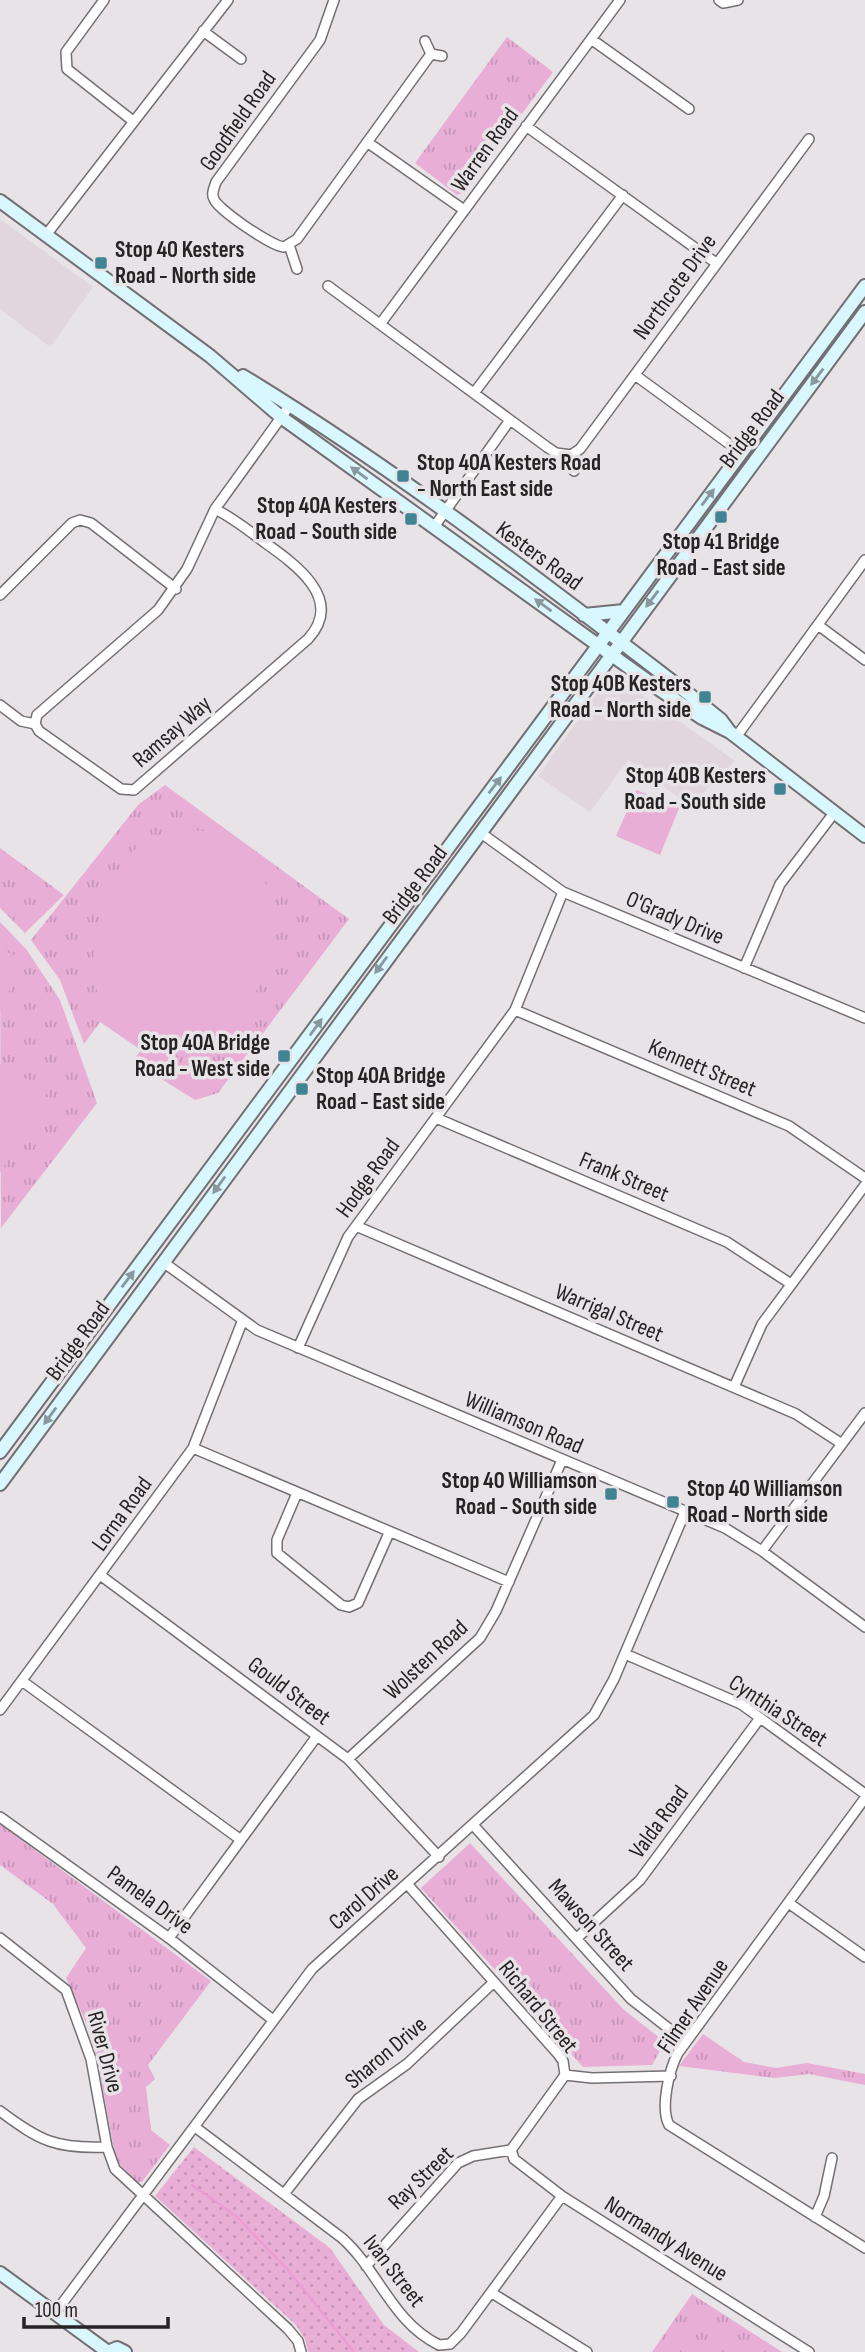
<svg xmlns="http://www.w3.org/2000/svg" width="865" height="2352" viewBox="0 0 865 2352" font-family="'Sofia Sans Condensed',sans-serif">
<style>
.built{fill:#e2d6de}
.grass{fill:url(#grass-dots)}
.park{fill:url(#park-tufts)}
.pitch{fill:#e8aed6}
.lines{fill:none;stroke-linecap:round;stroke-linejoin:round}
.stream{stroke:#ec9cd4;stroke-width:2.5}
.street-casing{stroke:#736f72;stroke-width:12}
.secondary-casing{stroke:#736f72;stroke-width:16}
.street{stroke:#fff;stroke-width:9}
.secondary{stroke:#d9f7fe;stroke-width:12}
.oneway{fill:#88989c}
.poi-dot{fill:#408493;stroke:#e8e3e6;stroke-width:2.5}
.labels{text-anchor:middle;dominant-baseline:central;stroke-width:7;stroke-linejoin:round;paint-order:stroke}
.street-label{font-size:23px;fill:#252324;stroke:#e8e3e6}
.poi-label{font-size:23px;font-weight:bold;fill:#252324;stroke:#e8e3e6;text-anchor:end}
</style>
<defs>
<pattern id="grass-dots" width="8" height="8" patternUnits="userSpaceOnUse" patternTransform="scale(1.75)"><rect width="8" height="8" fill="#e8aed6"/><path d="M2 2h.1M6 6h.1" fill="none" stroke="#c795b8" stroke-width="1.8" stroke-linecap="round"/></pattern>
<pattern id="park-tufts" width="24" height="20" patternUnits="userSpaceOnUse" patternTransform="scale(1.75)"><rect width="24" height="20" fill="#e8aed6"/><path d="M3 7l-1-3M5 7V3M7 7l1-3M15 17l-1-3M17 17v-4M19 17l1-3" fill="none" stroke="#c795b8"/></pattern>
</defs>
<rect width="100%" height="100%" fill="#e8e3e6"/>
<!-- built -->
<path class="built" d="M0 219 93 287 50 347 0 309Z
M612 673 735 761 690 806 628 760 590 812 538 776Z"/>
<!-- grass -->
<path class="grass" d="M194 2147 330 2248 384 2325 419 2352H308L305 2339 296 2325 155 2196Z"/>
<!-- park -->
<path class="park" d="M507 37 553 72 463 193 457 195 415 163Z
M165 785 349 919 218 1093 195 1100 133 1061 141 1050 100 1022 84 1044 60 980 31 940 138 805Z
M0 848 64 895 25 933 0 908Z
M0 922 26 949 60 1000 97 1103 1 1228Z
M0 1824 211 1981 148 2065 155 2079 146 2087 151 2130 170 2145 142 2182H137L116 2160 94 2041 66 1978 86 1948 53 1904 0 1865Z
M470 1843 624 2010 665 2042 652 2065 583 2067 421 1888Z
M703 2034 744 2062 776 2068 807 2063 865 2074V2085L809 2074 775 2078 679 2066Z
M692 2294 782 2352H652Z"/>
<!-- pitch -->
<path class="pitch" d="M636 790 680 806 660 855 616 836Z
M194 830C202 831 212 832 220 834 313 866 270 1065 166 1052 123 1046 95 1008 93 967 92 947 98 928 104 910 111 885 121 858 143 843 158 832 177 831 194 830Z
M0 949 23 959 0 1011Z
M0 1064 48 1091 0 1173Z"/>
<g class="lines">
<!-- stream -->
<path class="stream" d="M192 2185 236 2216 288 2270 354 2352"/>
<defs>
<path id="street" d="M104 0 66 52 67 69 133 121
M334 0 320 40 216 182C214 188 211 194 214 199 218 210 273 247 284 247L297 239 431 54
M719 0 723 3 738 0
M203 31 241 59
M591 39 689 109
M425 41 431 54 442 56
M526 126 716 263
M367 142 464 210
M46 235 228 0
M289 245 297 269
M328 286 547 447 556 453 571 455 580 449 809 139
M381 323 620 0
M635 375 728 443
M474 393 623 195
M571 455 574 471
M215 509C233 518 248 530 264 542 295 564 345 599 308 639L134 790 121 789 39 731 35 724 37 715 158 610 187 569 215 509 290 405
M434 527 510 420
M0 595 72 523 80 520 91 523 176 589
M818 625 865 660
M0 705 21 721 35 724
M736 737 865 560
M481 833 563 892 865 1018
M744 968 780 884 834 813
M515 1010 789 1126 865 1178
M436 1118 727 1242 791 1284
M356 1226 796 1414 842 1444
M163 1262 257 1330 725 1528 762 1551 865 1627
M298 1348 348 1237 515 1010 563 892
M734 1387 762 1324 865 1185
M193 1448 509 1582
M297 1493 277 1540V1553L341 1605 349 1607 358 1603 389 1533
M762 1551 865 1413
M100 1575 348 1759 439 1857
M625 1654 741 1704 865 1794
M22 1681 241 1840
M0 1710 193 1448 242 1322
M348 1759 480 1638 496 1611 562 1460
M865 1798 678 2053C669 2070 660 2108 669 2125L865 2248
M0 1817 169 1938 273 2020
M474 1826 631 1999 686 2042
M408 1885 558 2054 563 2061 565 2075 592 2078 671 2076
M790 1904 865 1957
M0 1938 66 1990 91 2059 107 2147 115 2169 288 2329 298 2341 301 2352
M169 1938 317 1736
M577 1938 640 1880 760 1718
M0 2111C40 2141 56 2149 107 2147
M195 2127 342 2238C379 2271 392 2322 439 2345L450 2344 461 2333 562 2196
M511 2150 514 2159 562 2196 809 2352
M284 2194 358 2099 407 2064 494 1982
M815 2217 824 2196 832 2158
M366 2266 458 2163 473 2156 511 2150 565 2075
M492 2293 587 2352
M55 2313 312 1969 594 1715 614 1679 685 1512"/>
<path id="secondary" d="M0 201 210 356 281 417 659 689 702 718 730 732 865 836
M243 376C399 471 545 584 690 695L721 720 730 732
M584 615 624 611
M0 1452 865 286
M0 1484 865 312
M0 2273 108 2352
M108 2352 117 2348 125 2352"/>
</defs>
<!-- street casing -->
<use href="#street" class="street-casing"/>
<!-- secondary casing -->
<use href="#secondary" class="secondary-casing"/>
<!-- street -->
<use href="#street" class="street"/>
<!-- secondary -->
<use href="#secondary" class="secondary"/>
</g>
<!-- one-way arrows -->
<defs><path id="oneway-solid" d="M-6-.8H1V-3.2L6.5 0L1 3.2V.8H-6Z" transform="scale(1.75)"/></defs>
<g class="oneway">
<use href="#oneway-solid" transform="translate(817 377) rotate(127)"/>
<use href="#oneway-solid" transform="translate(359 473) rotate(-144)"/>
<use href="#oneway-solid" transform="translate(708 497) rotate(-53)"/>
<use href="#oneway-solid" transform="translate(652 599) rotate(127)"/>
<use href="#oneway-solid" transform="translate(543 605) rotate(-144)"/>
<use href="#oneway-solid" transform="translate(495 785) rotate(-53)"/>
<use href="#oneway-solid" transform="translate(381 965) rotate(126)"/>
<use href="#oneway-solid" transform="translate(316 1027) rotate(-54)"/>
<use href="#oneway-solid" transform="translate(219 1185) rotate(126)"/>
<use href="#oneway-solid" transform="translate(128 1279) rotate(-53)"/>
<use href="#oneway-solid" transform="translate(50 1416) rotate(126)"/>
</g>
<!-- markers -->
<g class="poi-dot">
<rect x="94" y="256" width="14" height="14" rx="3.5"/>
<rect x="396" y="469" width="14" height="14" rx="3.5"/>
<rect x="714" y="510" width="14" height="14" rx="3.5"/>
<rect x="404" y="512" width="14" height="14" rx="3.5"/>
<rect x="698" y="690" width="14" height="14" rx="3.5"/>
<rect x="773" y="782" width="14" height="14" rx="3.5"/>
<rect x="277" y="1049" width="14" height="14" rx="3.5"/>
<rect x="295" y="1082" width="14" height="14" rx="3.5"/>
<rect x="604" y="1487" width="14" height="14" rx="3.5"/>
<rect x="666" y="1495" width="14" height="14" rx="3.5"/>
</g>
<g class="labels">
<!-- street labels -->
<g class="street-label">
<text transform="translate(238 121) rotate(-55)">Goodfield Road</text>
<text transform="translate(485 150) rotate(-54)">Warren Road</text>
<text transform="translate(675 287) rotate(-54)">Northcote Drive</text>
<text transform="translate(752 429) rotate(-53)">Bridge Road</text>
<text transform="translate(539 556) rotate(36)">Kesters Road</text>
<text transform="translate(172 732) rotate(-41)">Ramsay Way</text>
<text transform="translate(415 885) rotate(-53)">Bridge Road</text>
<text transform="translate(675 918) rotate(23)">O'Grady Drive</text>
<text transform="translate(702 1068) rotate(23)">Kennett Street</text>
<text transform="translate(624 1177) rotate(23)">Frank Street</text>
<text transform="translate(368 1178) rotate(-54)">Hodge Road</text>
<text transform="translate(609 1313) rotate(23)">Warrigal Street</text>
<text transform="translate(78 1341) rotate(-54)">Bridge Road</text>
<text transform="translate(524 1423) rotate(23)">Williamson Road</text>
<text transform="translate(122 1514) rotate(-54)">Lorna Road</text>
<text transform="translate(426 1660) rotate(-43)">Wolsten Road</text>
<text transform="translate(289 1691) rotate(37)">Gould Street</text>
<text transform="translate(778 1711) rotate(33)">Cynthia Street</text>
<text transform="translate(659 1822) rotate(-54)">Valda Road</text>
<text transform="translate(364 1898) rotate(-41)">Carol Drive</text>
<text transform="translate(150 1900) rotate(36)">Pamela Drive</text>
<text transform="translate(591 1925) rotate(48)">Mawson Street</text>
<text transform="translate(693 2006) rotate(-56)">Filmer Avenue</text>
<text transform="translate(538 2007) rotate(51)">Richard Street</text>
<text transform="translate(105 2052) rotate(75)">River Drive</text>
<text transform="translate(386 2053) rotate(-40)">Sharon Drive</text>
<text transform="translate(421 2178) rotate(-44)">Ray Street</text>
<text transform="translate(666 2239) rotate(32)">Normandy Avenue</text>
<text transform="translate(394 2271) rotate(52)">Ivan Street</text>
</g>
<!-- poi labels -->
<g class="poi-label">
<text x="115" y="250" text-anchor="start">Stop 40 Kesters<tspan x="115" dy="26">Road - North side</tspan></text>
<text x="417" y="463" text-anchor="start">Stop 40A Kesters Road<tspan x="417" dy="26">- North East side</tspan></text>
<text x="397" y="506">Stop 40A Kesters<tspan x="397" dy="26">Road - South side</tspan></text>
<text x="721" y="542" text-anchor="middle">Stop 41 Bridge<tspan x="721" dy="26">Road - East side</tspan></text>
<text x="691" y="684">Stop 40B Kesters<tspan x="691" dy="26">Road - North side</tspan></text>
<text x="766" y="776">Stop 40B Kesters<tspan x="766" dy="26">Road - South side</tspan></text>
<text x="270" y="1043">Stop 40A Bridge<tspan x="270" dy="26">Road - West side</tspan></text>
<text x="316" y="1076" text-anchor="start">Stop 40A Bridge<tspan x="316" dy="26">Road - East side</tspan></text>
<text x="597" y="1481">Stop 40 Williamson<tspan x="597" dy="26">Road - South side</tspan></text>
<text x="687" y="1489" text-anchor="start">Stop 40 Williamson<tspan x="687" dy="26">Road - North side</tspan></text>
</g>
</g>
<!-- scale -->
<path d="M24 2317v10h144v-10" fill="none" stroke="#252324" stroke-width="3.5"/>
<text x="35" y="2317" font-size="21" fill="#252324" stroke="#e8e3e6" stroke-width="5" paint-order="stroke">100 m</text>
</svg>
